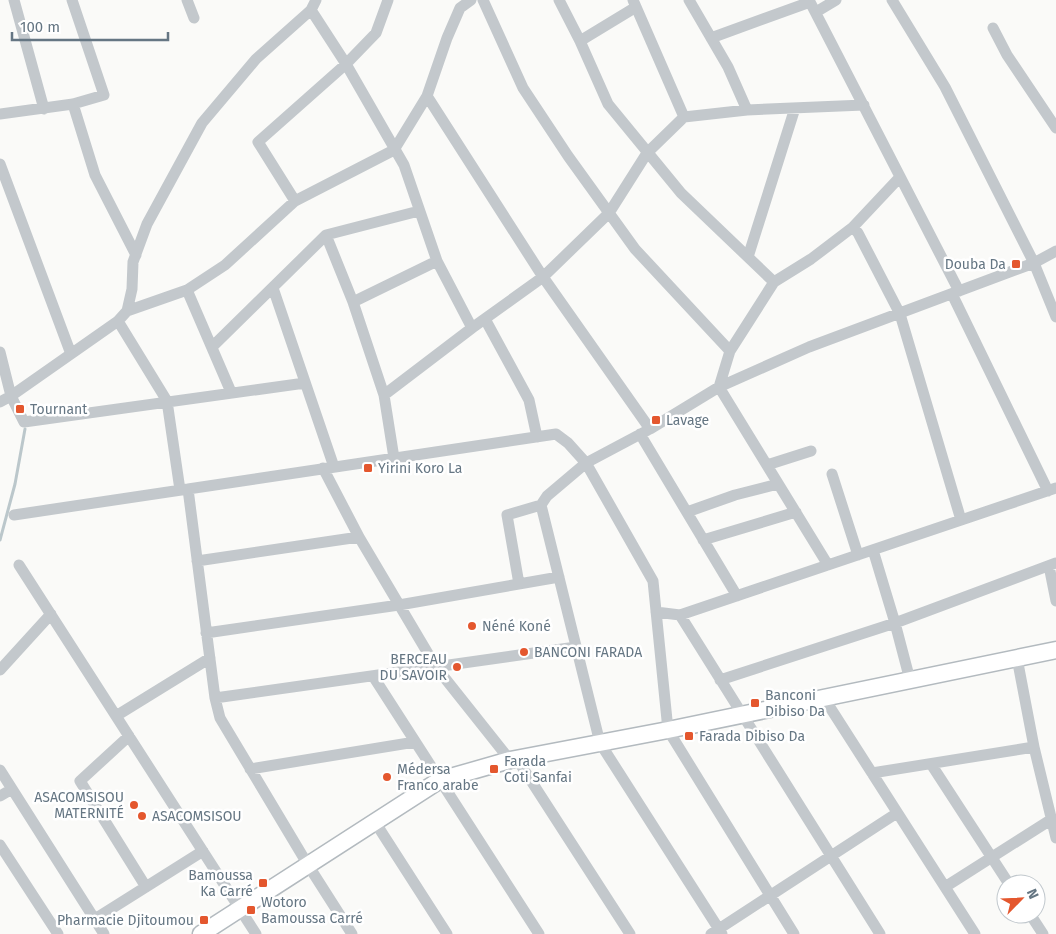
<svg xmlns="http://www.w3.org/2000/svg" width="1056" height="934" viewBox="0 0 1056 934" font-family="'Fira Sans',sans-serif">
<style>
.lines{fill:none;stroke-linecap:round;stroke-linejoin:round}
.stream{stroke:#bbc7cb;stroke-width:3}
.secondary-casing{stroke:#b3babf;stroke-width:19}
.street{stroke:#c3c8cc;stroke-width:11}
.secondary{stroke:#fff;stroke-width:16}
.poi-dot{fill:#e4572e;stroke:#fff;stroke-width:2}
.labels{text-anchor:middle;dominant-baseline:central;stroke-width:5;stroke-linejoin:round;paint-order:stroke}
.poi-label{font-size:14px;fill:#657683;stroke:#fff;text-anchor:start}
</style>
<rect width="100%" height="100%" fill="#fafaf8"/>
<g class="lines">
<!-- stream -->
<path class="stream" d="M0 540 15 484 25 429"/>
<defs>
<path id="secondary" d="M201 934 440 780 510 760 668 730 1056 650"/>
</defs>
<!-- secondary casing -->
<use href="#secondary" class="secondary-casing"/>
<!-- street -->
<path class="street" d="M14 0 44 109
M187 0 194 18
M483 0 523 88 568 156 635 249 730 351
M559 0 580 41 608 104 681 193 774 282
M633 0 684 117
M689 0 728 67 747 110
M809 0 959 291
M892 0 945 87 1034 263 1056 317
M311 10 346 64 404 165 437 261 472 328
M816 12 836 0
M993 28 1007 55 1056 128
M711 38 810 2
M580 41 636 7
M427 96 543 277 650 429
M73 104 95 175 136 255
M0 114 73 104 104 95 72 0
M0 164 71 354
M295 201 258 142 346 64 376 33 388 0
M853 227 858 233 900 314 961 520
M326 235 353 302 384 395 472 328 543 277 609 213 647 153 684 117 747 110 864 105
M748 257 795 108
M273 288 334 467
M187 290 231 392
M952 294 1048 491
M353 302 437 261
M127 311 187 290 225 265 295 201 394 150 427 96 447 38 460 8 471 0
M485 319 529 400 537 437
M118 321 167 401 180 490
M212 347 326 235 419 211
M0 352 11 396 24 422 305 383
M384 395 394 458
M0 402 11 396 118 321 127 311 132 289 133 262 147 224 202 123 256 59 311 10 316 0
M640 434 737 596
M767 465 811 451
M323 468 359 537 436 667 510 760
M832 474 858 555
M188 489 215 698 220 718 308 865 352 934
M541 505 600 743 722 934
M687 512 735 495 778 484
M14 515 556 434 568 443 586 463 653 581 668 730 794 934
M703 540 796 512
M873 550 895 623 910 680
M197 561 359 537
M19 565 256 934
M828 565 719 387 730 351 774 282 811 259 853 227 900 177
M1049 566 1056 601
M519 584 507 515 541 505 547 496 586 463 650 429 719 387 809 347 1034 263 1056 251
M656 612 680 615 1056 488
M680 615 880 934
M206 633 399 605 559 577
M1017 658 1034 747 1056 838
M0 670 51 614
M373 676 539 934
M720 680 895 623 1056 563
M215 698 576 647
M824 698 975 934
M116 716 210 658
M129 736 80 781 146 887
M517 759 630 934
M931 764 1009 884
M250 769 415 742
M0 770 104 934
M872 773 1034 747
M0 796 12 789
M375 822 447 934
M0 845 58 934
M945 887 1052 819
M1030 914 1043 934
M95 919 203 851
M711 934 897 813"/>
<!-- secondary -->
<use href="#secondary" class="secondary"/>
</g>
<!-- markers -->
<g class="poi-dot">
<rect x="1011" y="259" width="10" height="10" rx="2.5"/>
<rect x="15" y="404" width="10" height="10" rx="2.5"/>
<rect x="651" y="415" width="10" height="10" rx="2.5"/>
<rect x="363" y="463" width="10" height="10" rx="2.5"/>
<circle cx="472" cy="626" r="5"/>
<circle cx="524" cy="652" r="5"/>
<circle cx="457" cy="667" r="5"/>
<rect x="750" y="698" width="10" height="10" rx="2.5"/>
<rect x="684" y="731" width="10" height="10" rx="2.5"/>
<rect x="489" y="764" width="10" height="10" rx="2.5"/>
<circle cx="387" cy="777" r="5"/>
<circle cx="134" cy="805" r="5"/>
<circle cx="142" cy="816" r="5"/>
<rect x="258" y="878" width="10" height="10" rx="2.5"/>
<rect x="246" y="905" width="10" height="10" rx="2.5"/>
<rect x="199" y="915" width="10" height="10" rx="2.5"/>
</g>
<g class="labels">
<!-- poi labels -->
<g class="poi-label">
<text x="1006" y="264" text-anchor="end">Douba Da</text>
<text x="30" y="409">Tournant</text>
<text x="666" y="420">Lavage</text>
<text x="378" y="468">Yirini Koro La</text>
<text x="482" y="626">Néné Koné</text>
<text x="534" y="652">BANCONI FARADA</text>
<text x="447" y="659" text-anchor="end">BERCEAU<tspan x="447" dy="16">DU SAVOIR</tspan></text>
<text x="765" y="695">Banconi<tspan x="765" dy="16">Dibiso Da</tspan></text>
<text x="699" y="736">Farada Dibiso Da</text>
<text x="504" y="761">Farada<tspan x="504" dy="16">Coti Sanfai</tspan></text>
<text x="397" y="769">Médersa<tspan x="397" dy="16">Franco arabe</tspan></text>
<text x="124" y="797" text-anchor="end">ASACOMSISOU<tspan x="124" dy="16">MATERNITÉ</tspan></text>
<text x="152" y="816">ASACOMSISOU</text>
<text x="253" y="875" text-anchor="end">Bamoussa<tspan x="253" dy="16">Ka Carré</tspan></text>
<text x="261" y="902">Wotoro<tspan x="261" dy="16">Bamoussa Carré</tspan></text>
<text x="194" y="920" text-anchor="end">Pharmacie Djitoumou</text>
</g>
</g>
<!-- north arrow -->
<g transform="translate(1021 899) rotate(66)"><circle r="24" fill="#ffffff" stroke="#c1c8cd"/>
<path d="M0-4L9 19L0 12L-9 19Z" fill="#e4572e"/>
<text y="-8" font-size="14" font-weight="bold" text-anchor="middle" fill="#657683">N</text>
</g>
<!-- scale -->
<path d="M12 32v8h156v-8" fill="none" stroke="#657683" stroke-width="2.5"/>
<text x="20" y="32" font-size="15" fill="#657683" stroke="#ffffff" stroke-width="4" paint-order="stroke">100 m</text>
</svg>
